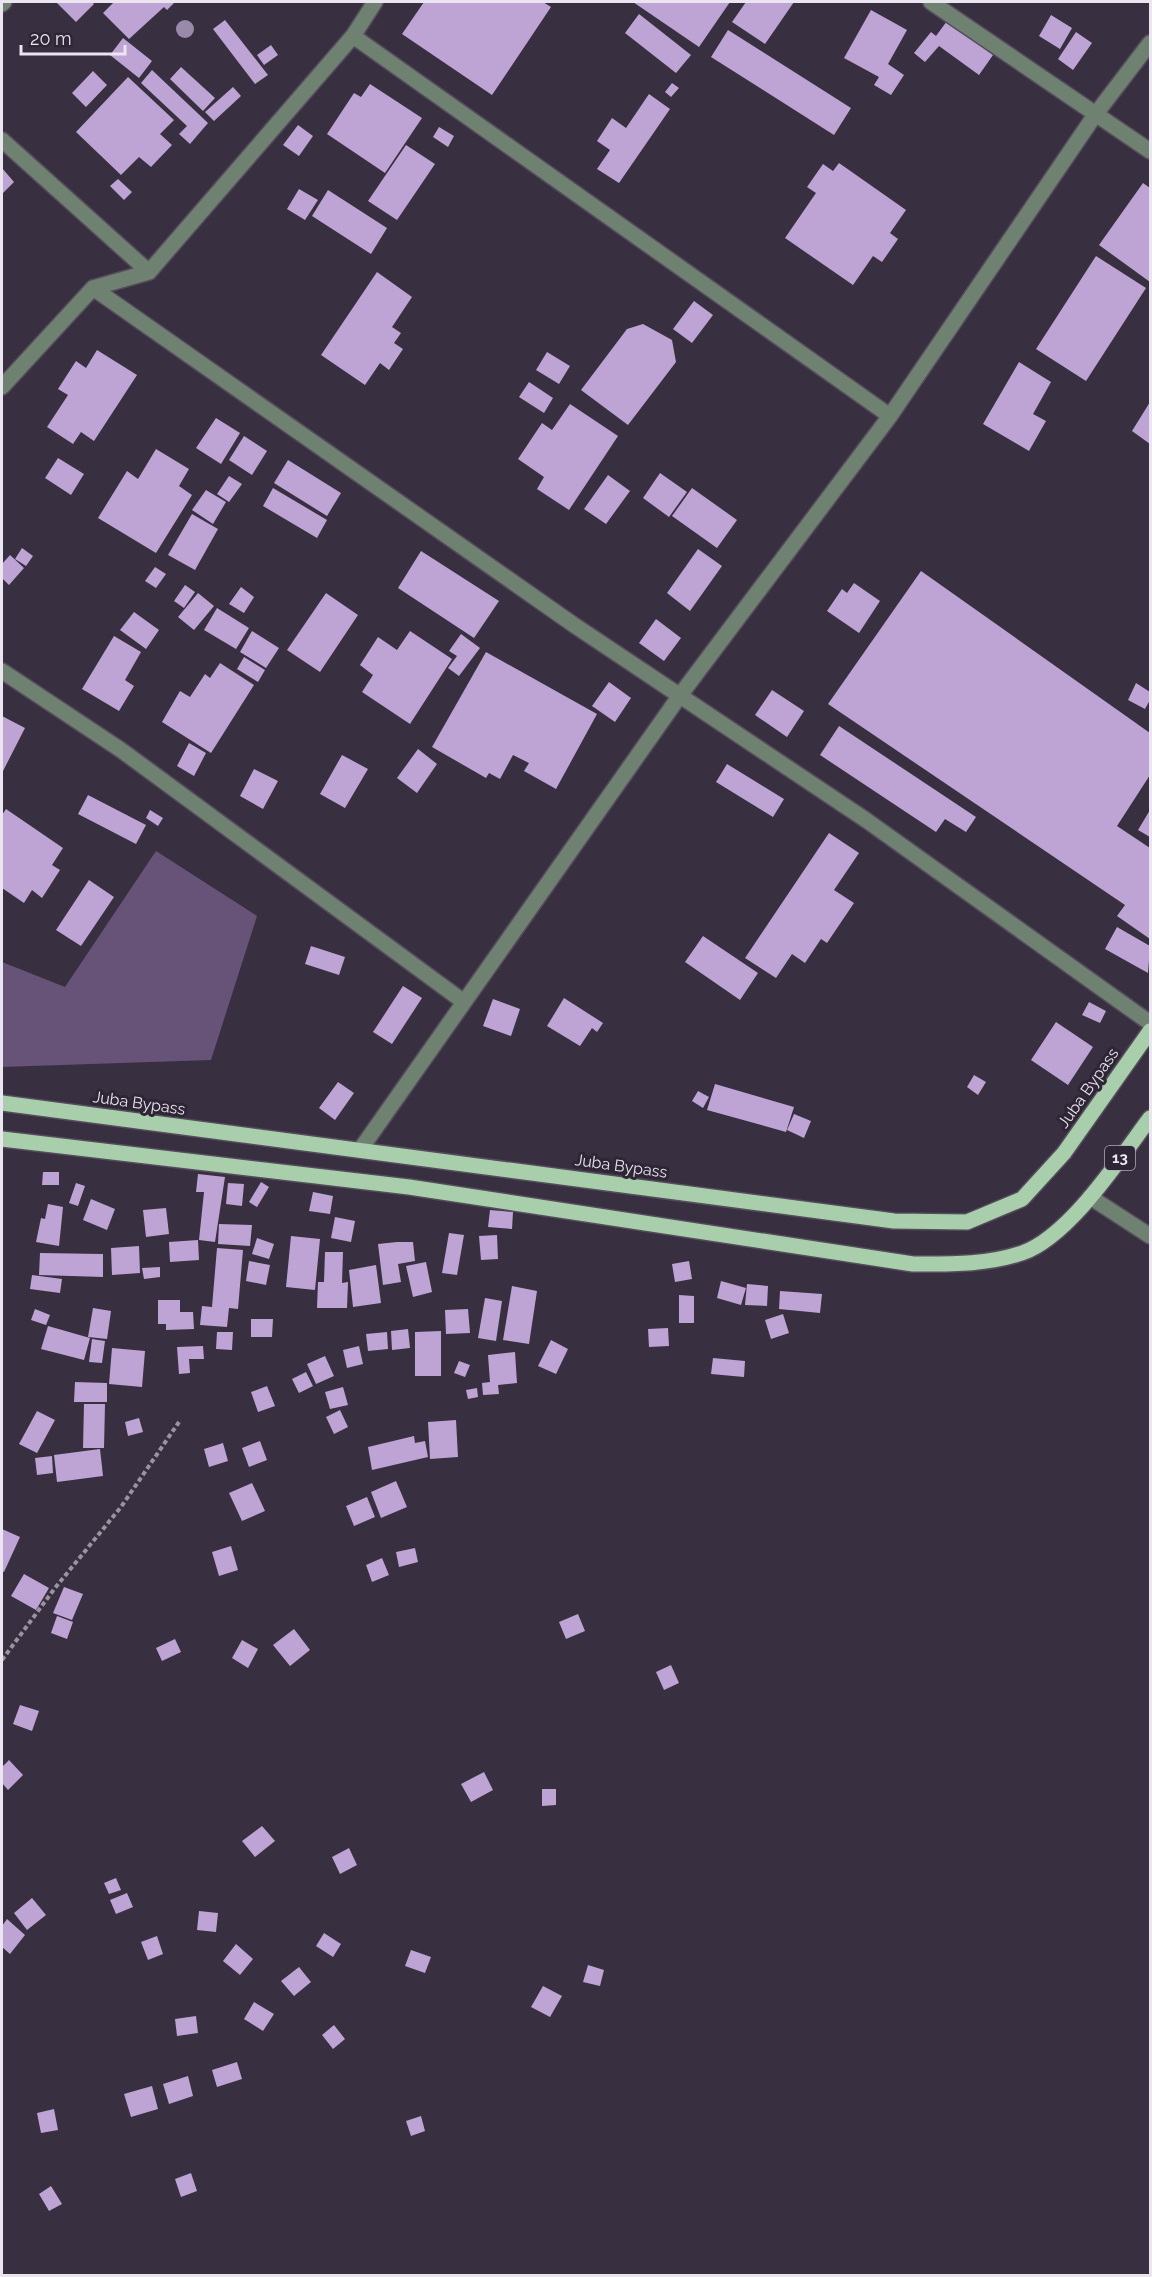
<svg xmlns="http://www.w3.org/2000/svg" width="1152" height="2277" viewBox="0 0 1152 2277" font-family="Raleway,sans-serif">
<style>
.green{fill:#675278}
.building{fill:#bea4d4}
.lines{fill:none;stroke-linecap:round;stroke-linejoin:round}
.minor-casing{stroke:#554c5c;stroke-width:18}
.major-casing{stroke:#554c5c;stroke-width:18}
.path{stroke:#9a93a0;stroke-width:4;stroke-dasharray:4.5 3;stroke-linecap:butt}
.minor{stroke:#6f8170;stroke-width:15}
.major{stroke:#a8ceac;stroke-width:15}
.tree{fill:#9a8aa9}
.labels{text-anchor:middle;dominant-baseline:central;stroke-width:6;stroke-linejoin:round;paint-order:stroke}
.shield{fill:#2e2535;stroke:#b2abb8;stroke-width:1.5}
.shield-label{font-size:15px;font-weight:bold;fill:#ebe5f0}
.street-label{font-size:16px;fill:#ebe5f0;stroke:#2e2535}
</style>
<rect width="100%" height="100%" fill="#382f40"/>
<!-- green -->
<path class="green" d="M156 851 257 916 211 1060 2 1067V962L65 987Z"/>
<!-- building -->
<path class="building" d="M56 2H92L94 4 76 22Z
M114 2H175L167 10 164 7 129 39 103 13Z
M424 2H543L551 7 492 95 402 34Z
M633 2H730L699 47Z
M746 2H794L765 44 732 22Z
M871 10 907 30 888 64 904 75 891 95 874 85 879 77 844 58Z
M639 14 691 55 676 73 625 33Z
M1051 15 1072 28 1060 49 1039 36Z
M225 20 268 75 255 84 213 29Z
M947 21 993 55 979 75 939 46 925 62 914 53 931 32 936 36Z
M728 30 851 108 834 135 711 57Z
M1076 32 1092 43 1073 70 1058 59Z
M123 38 152 61 139 78 110 55Z
M271 45 278 55 264 65 257 55Z
M181 67 215 98 203 111 170 79Z
M152 70 208 123 190 144 179 134 187 126 141 83Z
M93 71 107 85 86 107 72 93Z
M128 77 174 120 160 134 172 145 151 167 139 157 121 175 76 132Z
M672 83 679 88 671 97 665 92Z
M370 84 422 118 385 173 327 134 354 93 361 97Z
M233 87 241 96 214 121 205 112Z
M649 94 670 109 619 183 597 169 610 150 597 141 612 118 626 128Z
M298 125 313 136 299 156 283 145Z
M439 127 454 136 448 147 433 137Z
M406 145 435 164 397 220 368 201Z
M839 163 906 210 890 233 898 239 882 262 873 256 853 285 785 238 816 193 807 187 823 164 833 171Z
M2 168 14 182 2 194Z
M118 179 132 192 124 200 110 186Z
M1143 183 1150 188V282L1099 245Z
M299 189 318 200 305 220 287 209Z
M328 190 387 228 371 254 312 216Z
M1096 256 1146 288 1086 381 1036 349Z
M377 272 412 297 392 327 401 333 394 343 403 349 389 370 380 363 365 385 321 355Z
M694 301 713 315 692 343 673 329Z
M643 324 672 340 676 362 628 425 581 390 627 329Z
M97 350 137 375 94 441 81 432 73 444 47 427 68 395 58 389 76 361 86 368Z
M547 352 570 366 559 384 536 370Z
M1019 362 1051 382 1033 414 1046 421 1029 451 983 424Z
M529 382 553 398 544 413 519 397Z
M1150 402V444L1132 431Z
M570 404 618 436 569 510 537 489 544 477 518 459 542 423 552 430Z
M216 418 240 433 221 464 196 448Z
M244 436 267 451 252 475 229 460Z
M156 449 189 469 179 486 192 495 156 553 98 518 127 471 138 479Z
M58 458 84 474 71 495 45 478Z
M288 460 341 493 327 516 274 483Z
M660 473 687 492 669 517 643 498Z
M608 475 630 491 606 524 584 509Z
M229 476 242 484 229 502 217 494Z
M273 488 327 520 317 538 263 506Z
M692 488 737 520 717 548 672 516Z
M206 490 226 502 213 524 192 510Z
M192 514 218 529 195 570 168 555Z
M22 548 33 556 26 566 15 559Z
M698 549 722 566 690 611 667 593Z
M421 551 499 601 474 638 398 588Z
M10 555 24 568 9 585 2 578V564Z
M155 567 166 574 156 588 145 581Z
M921 571 1150 733V775L1117 826 1150 848V939L1117 916 1125 905 828 704Z
M854 583 880 601 859 633 827 611 842 589 847 593Z
M185 585 195 592 184 608 174 601Z
M241 587 254 597 244 613 229 604Z
M198 593 214 606 194 630 178 617Z
M326 593 358 615 320 672 287 650Z
M217 608 249 628 236 649 204 630Z
M134 612 159 630 146 649 120 630Z
M656 619 681 638 664 661 639 643Z
M252 631 279 648 266 668 240 652Z
M410 631 452 659 410 724 362 692 373 675 360 665 378 637 397 650Z
M461 634 480 648 459 676 448 668 457 656 449 651Z
M114 636 141 652 125 680 134 686 119 711 82 689Z
M486 652 597 714 556 789 524 771 529 763 513 755 500 779 489 773 486 778 432 747Z
M244 657 265 670 258 682 237 669Z
M220 663 254 685 211 753 162 722 180 691 190 697 205 674 210 678Z
M609 682 631 698 615 722 592 706Z
M1136 683 1150 692V700L1145 709 1128 700Z
M772 690 804 711 787 737 755 715Z
M2 716 25 728 2 773Z
M839 726 976 817 966 832 945 819 936 832 820 755Z
M189 743 206 753 194 776 177 766Z
M418 749 437 764 417 793 397 778Z
M342 755 368 769 345 808 320 794Z
M727 764 784 799 773 817 716 782Z
M254 769 278 781 263 809 240 796Z
M88 795 146 825 136 844 78 814Z
M6 809 63 848 52 865 60 870 42 898 32 890 24 903 2 888V815Z
M150 810 163 818 158 826 146 818Z
M1150 810V837L1138 830Z
M829 833 859 853 834 890 854 903 827 943 821 939 805 963 792 954 776 978 745 958Z
M89 880 114 897 81 946 56 930Z
M1117 927 1150 946 1148 973 1105 949Z
M703 936 758 973 740 1000 685 962Z
M311 946 345 957 339 975 305 964Z
M403 986 422 998 392 1044 373 1032Z
M564 998 603 1023 597 1032 592 1028 580 1046 547 1026Z
M493 999 520 1009 511 1036 483 1026Z
M1089 1002 1106 1011 1100 1023 1082 1015Z
M1056 1022 1093 1047 1068 1085 1031 1060Z
M974 1075 986 1082 978 1095 967 1087Z
M338 1082 354 1093 335 1120 319 1108Z
M715 1084 794 1107 786 1132 707 1110Z
M698 1091 709 1097 703 1108 692 1101Z
M794 1114 811 1121 804 1138 787 1130Z
M43 1172H59V1185H42Z
M198 1174 225 1177 215 1242 199 1240 204 1192H196Z
M261 1182 269 1187 257 1207 249 1202Z
M76 1183 85 1186 78 1206 69 1203Z
M228 1183 244 1184 242 1206 226 1204Z
M313 1192 333 1196 330 1214 309 1211Z
M91 1199 115 1209 107 1230 83 1220Z
M48 1204 63 1207 59 1246 36 1242 41 1218 45 1219Z
M166 1208 169 1234 146 1237 143 1210Z
M490 1210 513 1212 512 1229 488 1227Z
M335 1217 355 1221 351 1242 331 1238Z
M219 1224 252 1225 250 1246 218 1244Z
M449 1233 464 1235 457 1275 442 1273Z
M497 1235 498 1259 481 1260 479 1236Z
M291 1236 320 1239 315 1290 286 1287Z
M257 1238 274 1244 269 1259 252 1254Z
M198 1240 199 1260 170 1262 169 1242Z
M397 1242H413L415 1261 398 1264 401 1282 383 1285 378 1244Z
M139 1246 140 1273 112 1275 111 1248Z
M217 1248 243 1250 238 1309 229 1308 227 1327 200 1325 202 1306 212 1307Z
M325 1252H343L342 1283 348 1282 347 1308H317L318 1282H324Z
M40 1253 103 1254V1277L39 1275Z
M249 1261 270 1265 266 1285 246 1281Z
M689 1261 692 1279 675 1282 672 1264Z
M426 1262 432 1292 413 1297 406 1266Z
M376 1265 381 1303 353 1307 349 1270Z
M160 1267V1277L144 1279 142 1268Z
M32 1275 62 1279 60 1293 30 1289Z
M721 1281 746 1288 741 1305 717 1298Z
M747 1284 768 1286 767 1306 745 1305Z
M512 1286 537 1291 529 1344 503 1340Z
M780 1291 822 1294 820 1313 779 1309Z
M679 1295 694 1296V1323H679Z
M485 1298 502 1301 496 1341 478 1338Z
M158 1300H180V1312H193L194 1329 166 1330V1324H158Z
M93 1308 111 1311 107 1339 88 1337Z
M35 1309 50 1315 46 1325 31 1320Z
M468 1309 470 1333 446 1334 445 1310Z
M783 1314 789 1333 771 1339 765 1320Z
M251 1319H273L272 1337H251Z
M48 1326 90 1338 84 1360 41 1349Z
M668 1328 669 1346 649 1347 648 1329Z
M408 1329 410 1348 392 1350 391 1331Z
M441 1331V1376H415V1332Z
M217 1332H233L232 1350 216 1349Z
M387 1332 388 1349 368 1351 366 1334Z
M92 1339 105 1341 102 1363 89 1362Z
M551 1340 568 1349 556 1374 538 1366Z
M203 1346 204 1359H189L190 1373 179 1374 177 1347Z
M359 1346 363 1364 347 1368 343 1350Z
M112 1348 145 1351 142 1387 109 1384Z
M515 1352 517 1383 498 1385 499 1394 483 1395 482 1383 490 1382 488 1355Z
M325 1356 334 1376 316 1384 307 1364Z
M713 1358 745 1361 744 1377 711 1374Z
M459 1361 470 1365 465 1377 454 1373Z
M306 1372 313 1386 299 1393 292 1379Z
M75 1382 107 1383V1402H74Z
M267 1386 275 1406 258 1412 251 1392Z
M343 1387 348 1405 330 1409 325 1392Z
M477 1388 478 1397 468 1399 466 1390Z
M84 1404H105L104 1448H83Z
M340 1410 348 1427 334 1434 326 1417Z
M37 1411 55 1420 37 1453 19 1444Z
M139 1418 143 1432 128 1436 125 1422Z
M456 1420 458 1457 430 1459 428 1422Z
M414 1436 415 1443 425 1441 428 1457 372 1470 368 1447Z
M260 1441 267 1460 249 1467 242 1448Z
M223 1443 228 1461 209 1467 204 1449Z
M100 1449 103 1476 57 1482 54 1455Z
M52 1456 53 1473 37 1475 35 1458Z
M396 1481 407 1507 381 1518 371 1492Z
M252 1483 265 1511 242 1521 229 1493Z
M367 1497 375 1517 354 1526 346 1506Z
M2 1529 20 1537 4 1572 2 1571Z
M231 1546 238 1570 219 1576 212 1552Z
M415 1548 418 1562 399 1567 396 1552Z
M382 1558 389 1575 372 1582 366 1565Z
M24 1574 49 1588 36 1610 11 1596Z
M64 1587 83 1594 72 1620 53 1613Z
M578 1614 585 1631 566 1639 559 1622Z
M57 1616 73 1622 67 1639 51 1633Z
M294 1629 310 1650 290 1666 273 1645Z
M175 1639 181 1652 162 1661 156 1648Z
M242 1640 258 1649 248 1668 232 1658Z
M671 1665 679 1683 664 1690 656 1672Z
M20 1705 39 1711 32 1731 13 1724Z
M9 1760 23 1775 8 1790 2 1783V1767Z
M484 1772 493 1790 471 1802 461 1784Z
M542 1789H556V1805L542 1806Z
M262 1826 275 1841 255 1857 242 1841Z
M349 1848 357 1865 340 1874 332 1857Z
M116 1878 121 1890 109 1894 104 1883Z
M127 1893 133 1907 116 1914 110 1900Z
M32 1898 46 1915 27 1930 14 1913Z
M199 1911 218 1913 216 1932 197 1930Z
M7 1919 25 1935 10 1954 2 1947V1926Z
M324 1933 341 1944 333 1957 316 1946Z
M157 1936 163 1954 148 1960 141 1942Z
M236 1944 253 1959 240 1975 223 1961Z
M411 1950 431 1957 425 1973 405 1966Z
M588 1965 604 1970 600 1986 583 1982Z
M299 1967 311 1982 294 1996 281 1981Z
M543 1986 562 1996 550 2017 531 2007Z
M254 2002 274 2014 263 2031 244 2019Z
M196 2016 198 2033 177 2036 175 2019Z
M334 2025 345 2039 333 2049 322 2035Z
M237 2062 242 2079 217 2087 212 2070Z
M188 2076 193 2096 169 2104 163 2084Z
M152 2086 158 2109 131 2117 124 2094Z
M54 2109 58 2130 41 2133 37 2113Z
M421 2116 425 2131 411 2136 406 2121Z
M191 2173 197 2191 181 2197 175 2179Z
M51 2186 62 2204 49 2211 39 2194Z"/>
<g class="lines">
<defs>
<path id="minor" d="M931 2 1150 151
M2 4 4 2
M353 36 890 416
M2 140 149 272
M93 288 574 625 866 820 1150 1023
M2 387 93 288 149 272 353 36 375 2
M2 671 121 750 464 1002
M360 1150 681 694 890 416 1095 115 1150 43
M1090 1197 1150 1236"/>
<path id="major" d="M2 1103 894 1221 967 1222 1022 1199 1064 1153 1150 1031
M2 1139 409 1187 913 1264C950 1264 986 1265 1022 1253 1070 1236 1120 1158 1150 1118"/>
</defs>
<!-- minor casing -->
<use href="#minor" class="minor-casing"/>
<!-- major casing -->
<use href="#major" class="major-casing"/>
<!-- path -->
<path class="path" d="M2 1660 55 1588 121 1507 179 1422"/>
<!-- minor -->
<use href="#minor" class="minor"/>
<!-- major -->
<use href="#major" class="major"/>
</g>
<!-- trees -->
<circle class="tree" cx="185" cy="29" r="9"/>
<g class="labels">
<!-- shield labels -->
<rect class="shield" x="1105" y="1146" width="30" height="24" rx="4.5"/>
<g class="shield-label">
<text x="1120" y="1158">13</text>
</g>
<!-- street labels -->
<g class="street-label">
<text transform="translate(1088 1088) rotate(-55)">Juba Bypass</text>
<text transform="translate(139 1103) rotate(8)">Juba Bypass</text>
<text transform="translate(621 1166) rotate(8)">Juba Bypass</text>
</g>
</g>
<!-- border -->
<rect width="1152" height="2277" fill="none" stroke="#ebe5f0" stroke-width="6"/>
<!-- scale -->
<path d="M21 45v9h104v-9" fill="none" stroke="#ebe5f0" stroke-width="3"/>
<text x="30" y="45" font-size="18" fill="#ebe5f0" stroke="#2e2535" stroke-width="4.5" paint-order="stroke">20 m</text>
</svg>
